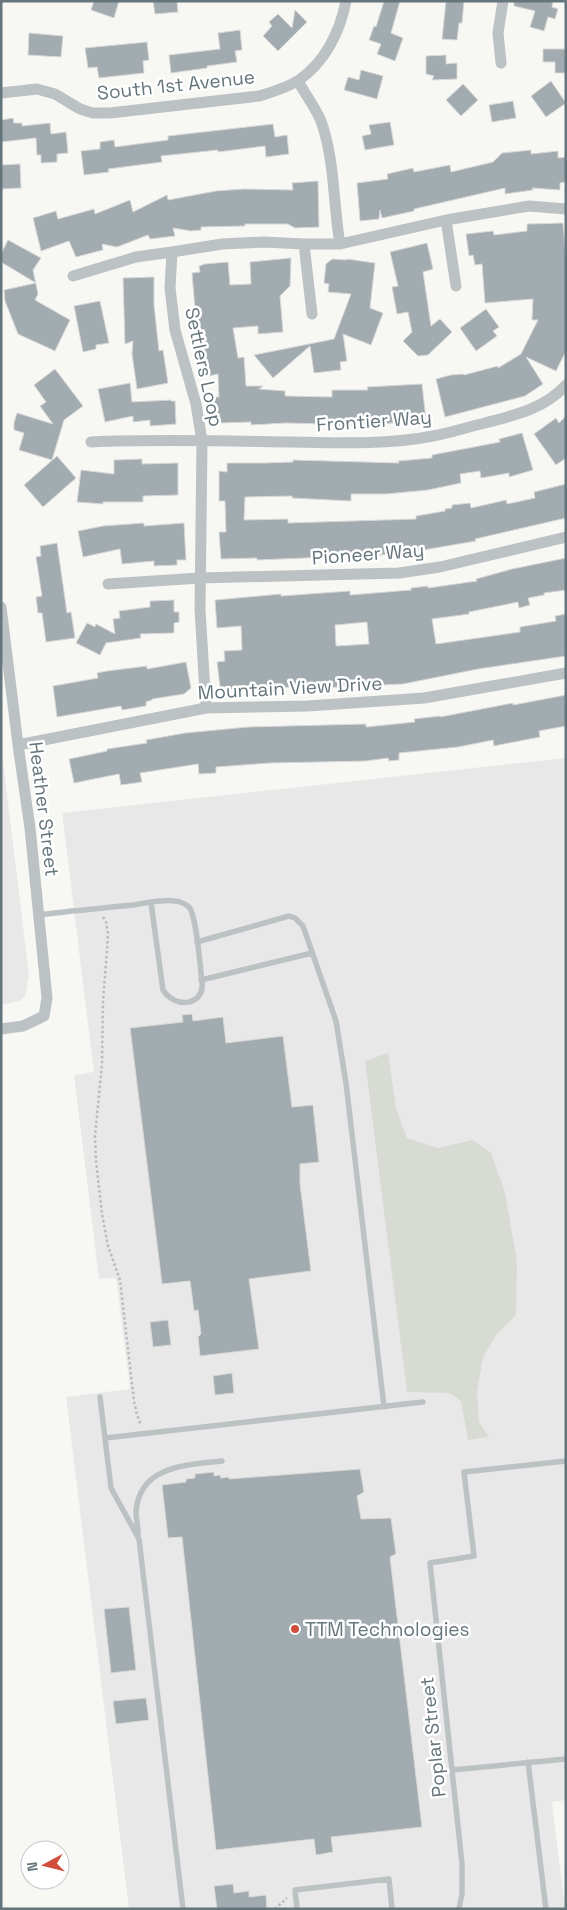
<svg xmlns="http://www.w3.org/2000/svg" width="567" height="1910" viewBox="0 0 567 1910" font-family="'Space Grotesk',sans-serif">
<style>
.built{fill:#e8e8e8}
.green{fill:#d7dbd4}
.building{fill:#a2abaf;stroke:#d8d8d7;fill-rule:evenodd}
.lines{fill:none;stroke-linecap:round;stroke-linejoin:round}
.path{stroke:#b7bbbc;stroke-width:2.5;stroke-dasharray:2.5 2.5;stroke-linecap:butt}
.service{stroke:#bcc1c4;stroke-width:5.5}
.minor{stroke:#bcc1c4;stroke-width:11}
.poi-dot{fill:#d04e3b;stroke:#fff;stroke-width:2}
.labels{text-anchor:middle;dominant-baseline:central;stroke-width:5;stroke-linejoin:round;paint-order:stroke}
.street-label{font-size:19px;fill:#65757c;stroke:#fff}
.poi-label{font-size:19px;fill:#65757c;stroke:#fff;text-anchor:start}
</style>
<rect width="100%" height="100%" fill="#f7f7f4"/>
<!-- built -->
<path class="built" d="M1 744 29 976 25 996 19 1001 1 1005Z
M566 758V1800L552 1802 565 1909H129L66 1397 130 1389 116 1278 99 1279 74 1075 94 1072 62 813Z"/>
<!-- green -->
<path class="green" d="M388 1053 396 1108 407 1138 438 1148 473 1140 491 1153 505 1192 517 1262 516 1315 497 1334 483 1357 477 1392 479 1422 489 1437 468 1440 461 1401 449 1393 407 1392 365 1061Z"/>
<!-- building -->
<path class="building" d="M94 1H119L114 18 91 10Z
M153 1H177L178 12 155 14Z
M384 1H400L391 33 403 38 395 61 377 54 381 44 369 40 374 26 376 27Z
M446 1H464L462 23H459L457 40 442 39Z
M514 1H553L552 7 558 9 555 19 548 17 544 31 530 27 535 11 514 6Z
M295 10 307 22 278 51 263 36 272 26 269 22 278 14 292 28Z
M240 30 242 50 235 51 237 62 207 66V68L171 73 169 55 220 49 218 33Z
M29 33 63 36 61 57 28 55Z
M147 42 149 60 143 61 144 73 99 78 97 67 88 68 85 48Z
M543 49H566V73H555V62H543Z
M446 55V64L457 63V79L432 80 434 76 426 74V56Z
M361 70 383 76 377 99 344 90 348 77 359 80Z
M551 81 566 103 546 117 531 96Z
M463 84 478 100 461 116 446 100Z
M513 101 516 118 492 122 489 105Z
M13 118 14 123H22V126L50 123 51 134 66 132 68 153 57 154V162L41 163V155H37L36 138 1 142V120Z
M390 122 394 145 365 150 362 136 371 134 369 125Z
M273 124 275 137 287 135 289 154 266 157 265 146 218 152V150L161 156 162 162 108 169 109 172 84 175 81 151 100 149V142L114 140 115 147 168 140V136Z
M531 150V154L558 151V158L566 157V182L560 183V190L532 188 533 190 505 194V188L414 209V211L382 218 380 210 379 219 360 221 357 183 388 179 387 174 413 168 414 172 450 165 451 172 493 162 502 153Z
M20 164 21 188 1 189V165Z
M318 181 319 227 295 228 288 224H245V226L201 227V230L191 231 173 228 175 236 150 239 148 235 117 247 102 244 103 250 76 257 69 241 41 251 33 218 56 211 58 219 94 209 95 214 130 200 133 212 167 195 168 200 216 191 244 189 293 190 292 183Z
M563 223 566 258V351L556 371 526 357 543 384 525 396 445 417 436 379 451 375 463 374 464 375 498 366V368L521 354 538 320H532L533 299 485 303 482 264 475 265 473 255 469 256 466 234 493 231 494 235 527 231V224Z
M8 240 41 258 33 270 38 294 35 300 70 320 55 351 18 334 5 301 4 290 36 283 1 262V254Z
M427 243 433 269 423 272 431 326 440 319 452 332 428 355 418 356 403 341 412 332 408 312 397 314 392 287 398 286 390 252Z
M291 258 290 286 280 296 283 332 258 334V326L233 328 238 358 244 357 246 386H263L259 389 285 391V396L332 397V390H368L367 387 422 384 426 420 369 425 331 426V424L286 423 251 425V422L220 423V418H213L212 397H219L218 374 204 377 199 349 204 348 200 327 193 328 191 310 195 309 192 273 200 272 199 266 205 264 228 262 230 285 251 284 250 262Z
M332 259 347 260V259L375 263 370 308 383 313 371 345 343 334 347 361 340 362 341 370 314 373 310 346 273 378 254 355 334 339 351 294 328 292 329 284 324 283 326 264Z
M154 277V305L159 351 163 350 168 383 137 389 132 354 133 341 125 344 123 278Z
M100 301 109 343 96 345V349L83 352 74 306Z
M486 309 499 327 493 331 497 336 476 351 460 328Z
M55 369 83 406 64 420 52 460 19 450 24 433 14 430V423L17 413 53 424 40 406 46 402 34 385Z
M130 383 132 402 171 400V401H175L176 424 150 426V420L133 422V416L105 422 98 389Z
M566 416V458L556 465 534 434 556 418 559 423Z
M522 433 533 470 509 477V473L481 478 480 471 460 474 461 483 428 490 386 494H351V501L292 498V496L245 497 244 520 288 519V523L416 519V516L445 511V509L452 508V505L470 503 471 508 506 500 507 504 535 498 534 492 566 484V518L475 539 476 541 400 554 257 560V558L221 559 219 532H226L225 501H219V471L227 472V463H264L293 462V460L399 463 398 461 432 458V455L500 442 499 439Z
M57 456 76 478 43 507 24 485Z
M142 459V464L178 463V495L143 496V502H103V504L77 502 81 470 114 474V460Z
M144 523V526L184 523 186 560H177V565L154 566V561L122 564 120 549 83 557 78 531 103 526Z
M57 543 67 613 71 612 75 638 46 642 42 613H38L36 597 42 596 36 557 41 556 40 546Z
M566 558V590L544 593V595L528 598 530 605 519 608 518 602 469 612V614L432 619 436 644 520 632V627L556 621 555 616 566 614V656L478 669 403 684 296 689V687L227 690V687H220L217 662 225 661 224 651 242 650 241 626 217 628 215 600 281 594V596L350 591V595L411 590V588L428 586V588L477 581 476 579 512 569ZM367 622 369 644 336 646 335 625Z
M174 600V612H179V622L174 623V633L140 634 141 638 106 643 100 655 76 643 87 623 95 627 96 624 115 634 113 619 120 618 119 611 150 607V601Z
M186 662 191 688 184 694 152 699V700L146 702V706L122 710 121 706 57 717 53 686 98 678 97 673 107 671 147 666V669Z
M566 695V726L539 731 540 737 494 746 493 740 458 747 399 753V760L389 761 388 758 366 761 270 763 216 767V773L199 774 198 764 140 773 142 782 121 785 119 774 74 783 69 759 107 751V749L147 743 146 740 185 733 248 727 366 724V727L415 722 414 719 440 716V717L513 703V705Z
M192 1014 193 1021 223 1017 226 1043 283 1036 292 1107 313 1105 319 1162 300 1164V1184L311 1271 249 1279 259 1349 200 1356 198 1337 201 1334 198 1310 194 1311 190 1281 162 1284 130 1028 183 1022 182 1015Z
M168 1320 171 1345 153 1347 150 1322Z
M232 1373 234 1393 215 1395 213 1376Z
M360 1469 364 1492 357 1496 361 1519 391 1518 396 1554 390 1557 422 1827 331 1837 333 1852 316 1855 314 1839 216 1850 182 1537 168 1538 162 1485 186 1482V1479L195 1478V1474L214 1472V1476L220 1475 221 1478 229 1477V1479Z
M129 1607 136 1670 111 1673 104 1609Z
M146 1698 149 1720 116 1724 113 1701Z
M233 1884 234 1893 249 1891V1897L266 1895 267 1909H217L214 1886Z"/>
<g class="lines">
<!-- path -->
<path class="path" d="M103 917 106 922 108 933 107 951 103 1000 102 1065 95 1136 96 1161 102 1214 108 1246 120 1280 134 1401 137 1415 141 1425
M275 1909 287 1898"/>
<!-- service -->
<path class="service" d="M39 915C70 911 102 908 133 905 147 903 162 899 175 901 180 901 185 904 189 907 197 917 200 967 202 982 205 1006 175 1009 163 990L151 903
M197 942 289 916 295 918 303 926 336 1021 346 1083 384 1407
M201 980 312 953
M100 1397 111 1488 139 1539 183 1909
M105 1438 423 1402
M138 1534C138 1527 136 1518 136 1511 140 1465 187 1465 222 1461
M528 1762 546 1909
M452 1770 566 1759
M297 1909 295 1890 389 1879 392 1909
M459 1909 462 1894V1864L430 1563 474 1556 464 1472 566 1461"/>
<!-- minor -->
<path class="minor" d="M501 63 498 33 503 1
M298 81C305 94 315 107 321 121 335 160 333 204 340 244
M1 93 37 89 55 94 80 109 93 113H110L259 96C272 92 287 88 299 80 325 62 340 32 346 1
M446 220 456 286
M304 244 312 314
M73 276 136 257 172 252
M91 442C158 439 226 441 293 442 339 443 387 445 433 436 450 433 468 427 485 423 515 415 544 409 566 385
M108 584 200 578 399 573 440 567 566 537
M1 607 18 745 30 828 47 998 44 1016 23 1026 1 1029
M206 708 200 610 202 441 196 404 175 330 170 288 172 252 222 244 264 242 304 244H340L446 220 529 206 566 209
M18 745 206 708 308 706 424 698 566 673"/>
</g>
<!-- markers -->
<circle class="poi-dot" cx="295" cy="1629" r="5"/>
<g class="labels">
<!-- street labels -->
<g class="street-label">
<text transform="translate(176 85) rotate(-6)">South 1st Avenue</text>
<text transform="translate(204 367) rotate(78)">Settlers Loop</text>
<text transform="translate(374 421) rotate(-4)">Frontier Way</text>
<text transform="translate(368 554) rotate(-4)">Pioneer Way</text>
<text transform="translate(290 688) rotate(-3)">Mountain View Drive</text>
<text transform="translate(44 809) rotate(83)">Heather Street</text>
<text transform="translate(433 1737) rotate(-96)">Poplar Street</text>
</g>
<!-- poi labels -->
<g class="poi-label">
<text x="305" y="1629">TTM Technologies</text>
</g>
</g>
<!-- border -->
<rect width="567" height="1910" fill="none" stroke="#65757c" stroke-width="5"/>
<!-- north arrow -->
<g transform="translate(45 1865) rotate(263)"><circle r="24" fill="#ffffff" stroke="#c1c8cb"/>
<path d="M0-4L9 19L0 12L-9 19Z" fill="#d04e3b"/>
<text y="-8" font-size="14" font-weight="bold" text-anchor="middle" fill="#65757c">N</text>
</g>
</svg>
